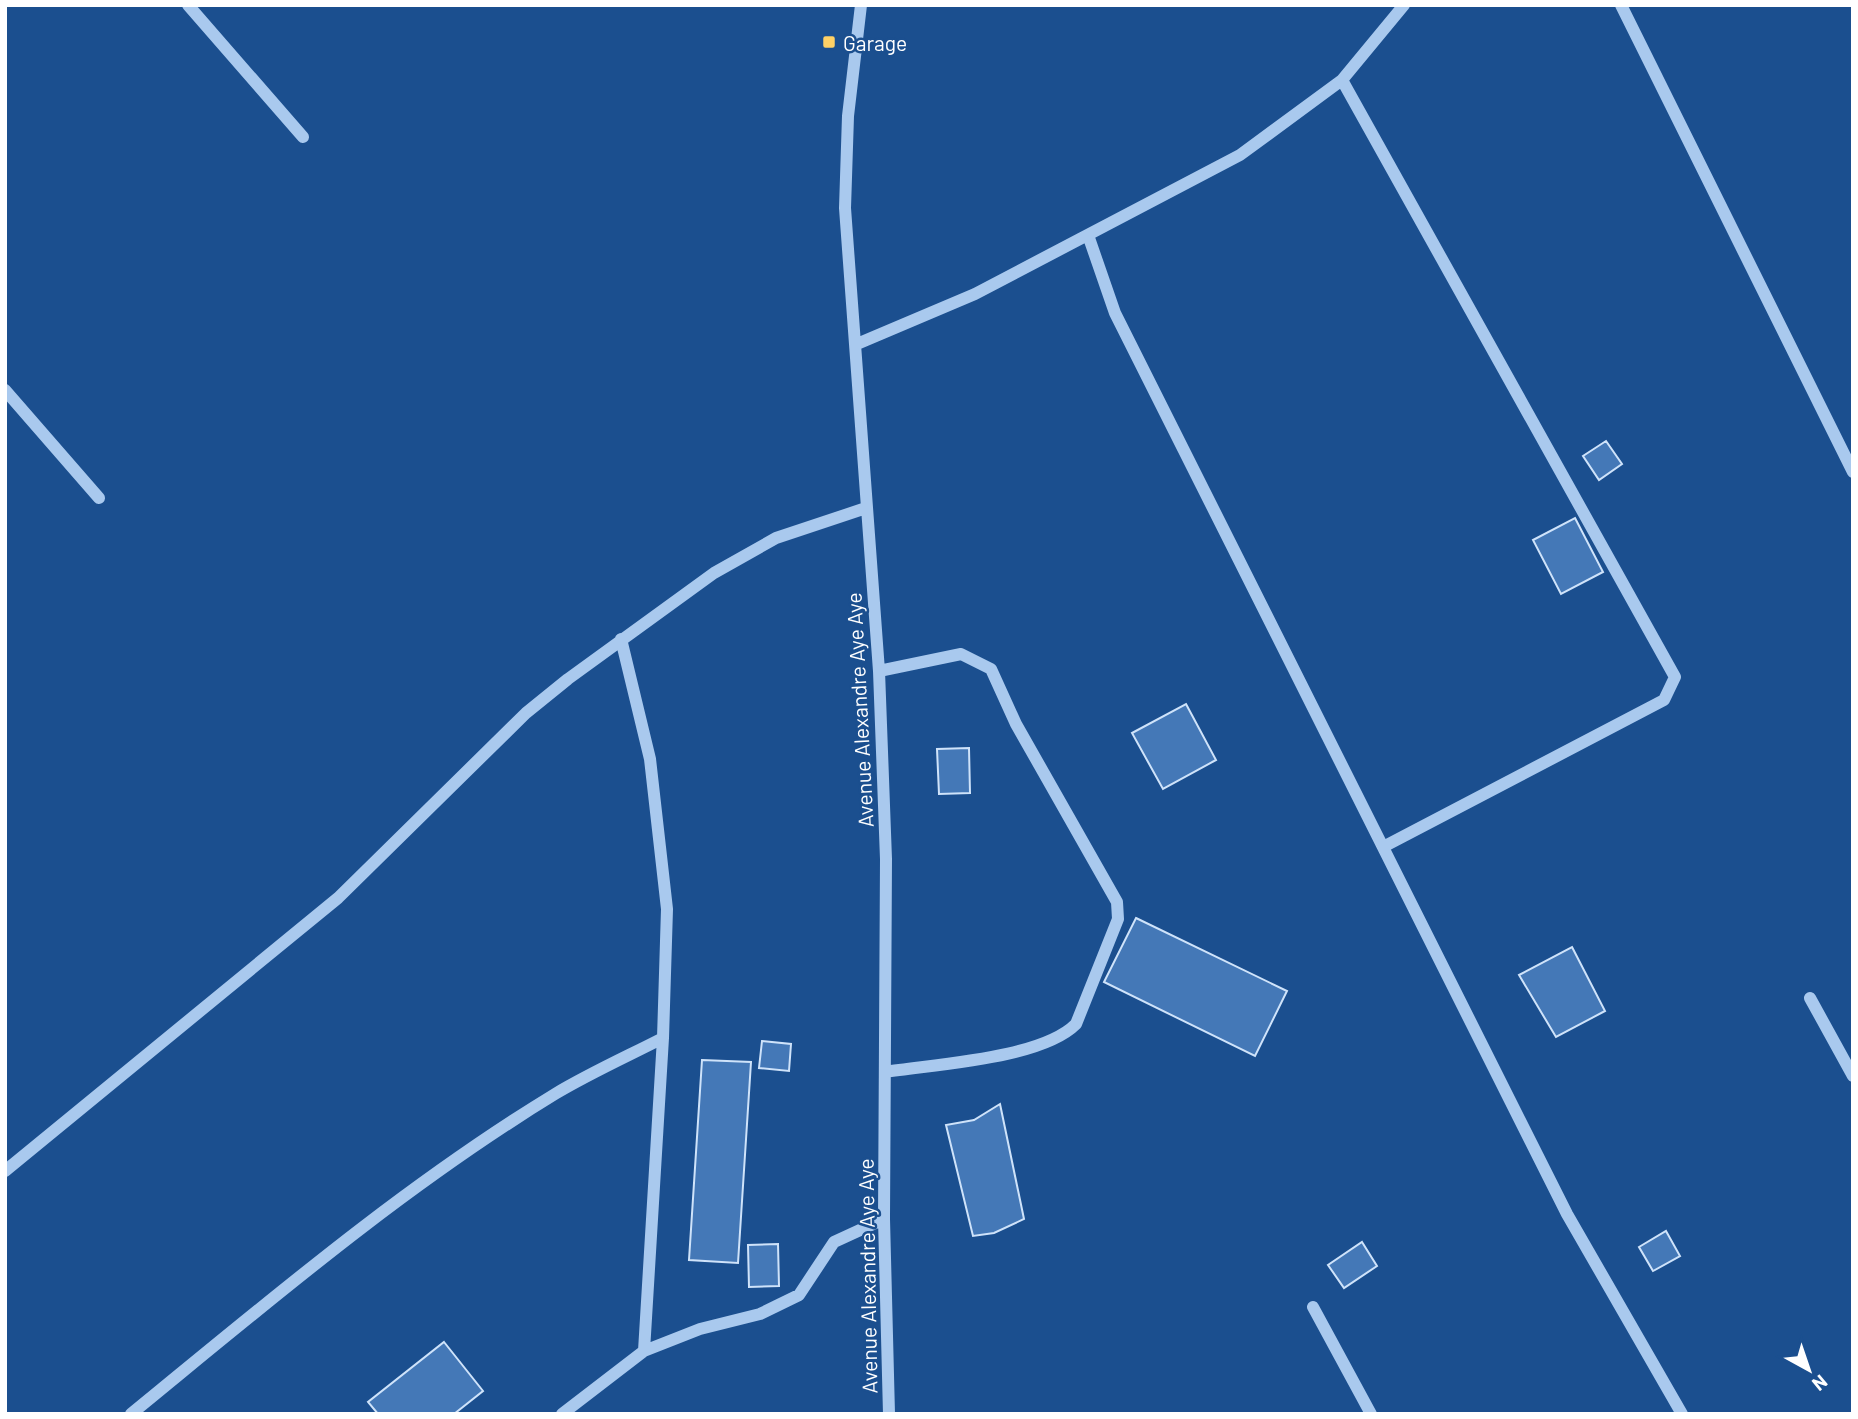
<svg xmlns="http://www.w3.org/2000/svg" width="1858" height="1419" viewBox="0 0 1858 1419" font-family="Barlow,sans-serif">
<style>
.building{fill:#4478b7;stroke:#cfe3fa;stroke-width:2}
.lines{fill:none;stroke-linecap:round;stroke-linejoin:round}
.minor{stroke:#a9c9ee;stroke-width:12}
.poi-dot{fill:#ffd166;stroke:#1b4f8f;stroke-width:2.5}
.labels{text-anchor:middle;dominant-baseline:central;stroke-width:5;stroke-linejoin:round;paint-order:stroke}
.poi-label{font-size:21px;fill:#fff;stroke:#1b4f8f;text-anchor:start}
.street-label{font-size:21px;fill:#fff;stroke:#1b4f8f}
</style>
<rect width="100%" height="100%" fill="#1b4f8f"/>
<!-- building -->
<path class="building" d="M1606 441 1622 464 1599 480 1583 456Z
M1575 518 1603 572 1561 594 1533 540Z
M1186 704 1216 760 1163 789 1132 733Z
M969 748 970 793 939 794 937 749Z
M1136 918 1287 991 1255 1056 1104 982Z
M1572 947 1605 1011 1556 1037 1519 975Z
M762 1041 791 1044 789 1071 759 1068Z
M702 1060 751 1062 738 1263 689 1260Z
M1000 1104 1024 1219 994 1233 973 1236 946 1125 974 1120Z
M1666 1231 1680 1256 1653 1271 1639 1247Z
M1362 1242 1377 1266 1344 1288 1328 1265Z
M778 1244 779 1286 749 1287 748 1245Z
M444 1342 483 1391 454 1414H378L368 1402Z"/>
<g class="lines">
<!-- minor -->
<path class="minor" d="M188 5 303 137
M861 5 848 116 845 208 879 671 886 859 884 1219 889 1414
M1621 5 1853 472
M1342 80 1675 677 1664 700 1383 847
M1088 235 1115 313 1567 1214 1682 1414
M857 344 975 294 1240 155 1342 80 1404 5
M5 390 99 498
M621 639 650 759 667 909 663 1038 644 1351
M879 671 961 654 991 669 1016 724 1117 902 1118 919 1076 1024C1041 1059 935 1064 885 1072
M1810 998 1853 1076
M5 1171 338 898 526 713 568 679 714 573 776 538 866 508
M1313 1307 1371 1414
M131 1414C268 1302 404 1186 555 1094 590 1073 628 1056 663 1038
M562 1414 644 1351 700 1329 760 1314 799 1295 834 1242 884 1219"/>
</g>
<!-- markers -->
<rect class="poi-dot" x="822" y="35" width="14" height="14" rx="3.5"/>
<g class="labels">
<!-- poi labels -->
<g class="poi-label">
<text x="843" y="42">Garage</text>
</g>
<!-- street labels -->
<g class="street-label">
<text transform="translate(859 710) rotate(-93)">Avenue Alexandre Aye Aye</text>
<text transform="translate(867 1276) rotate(-91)">Avenue Alexandre Aye Aye</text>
</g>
</g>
<!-- border -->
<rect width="1858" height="1419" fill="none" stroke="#ffffff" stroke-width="14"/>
<!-- north arrow -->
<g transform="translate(1809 1370) rotate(140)" stroke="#1b4f8f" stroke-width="5" paint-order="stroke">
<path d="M0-5L12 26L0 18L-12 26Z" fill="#ffffff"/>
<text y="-10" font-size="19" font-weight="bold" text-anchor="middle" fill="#ffffff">N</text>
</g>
</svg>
